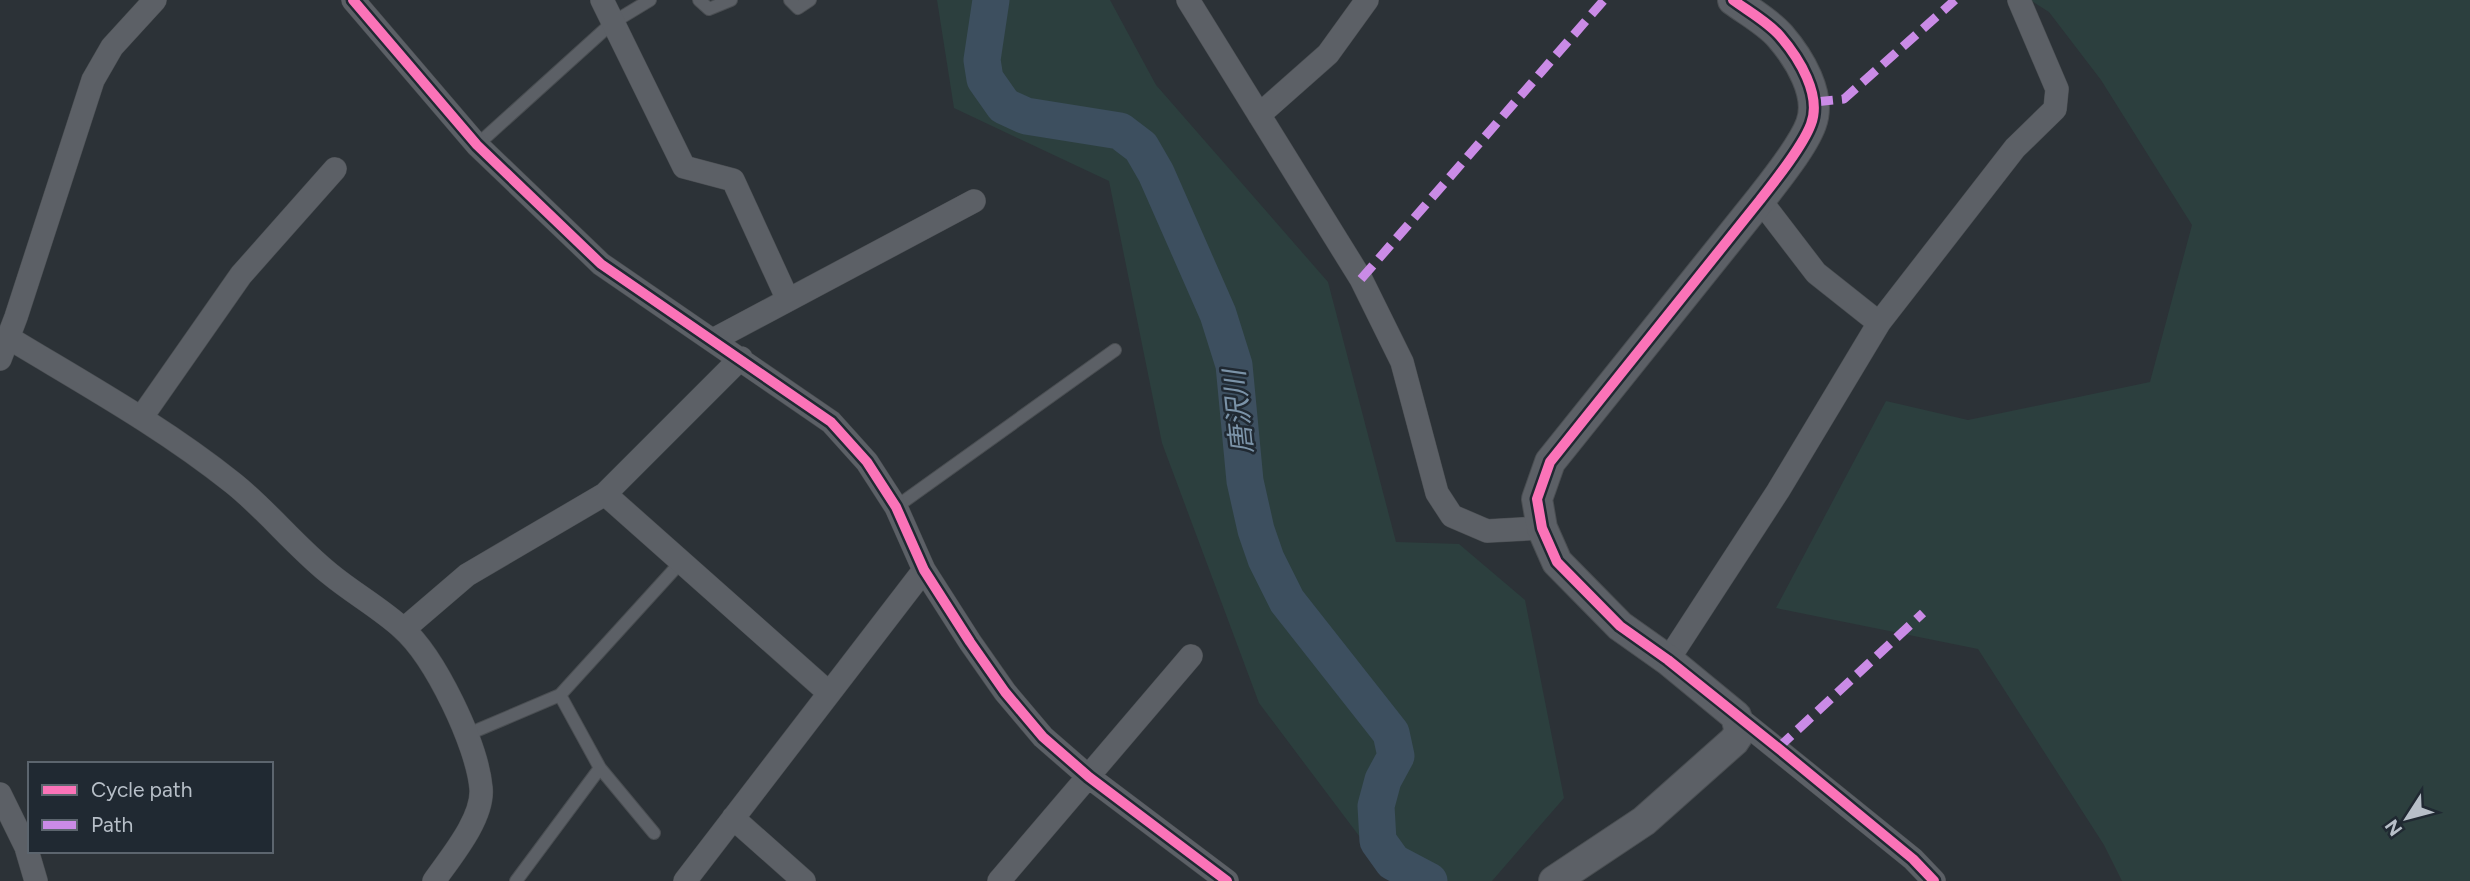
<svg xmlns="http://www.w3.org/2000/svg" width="2470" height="881" viewBox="0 0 2470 881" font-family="Figtree,'Noto Sans JP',sans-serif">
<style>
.green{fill:#2c3f3e}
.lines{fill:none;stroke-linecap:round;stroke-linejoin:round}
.river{stroke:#3d4f5f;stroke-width:37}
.service-casing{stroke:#4a4e52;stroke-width:14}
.minor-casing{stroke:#4a4e52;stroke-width:24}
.tertiary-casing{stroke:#4a4e52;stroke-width:32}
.service{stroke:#5c6066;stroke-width:12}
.minor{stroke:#5c6066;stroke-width:23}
.tertiary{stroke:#5c6066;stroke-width:30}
.quiet{stroke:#ca8be6;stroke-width:9;stroke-dasharray:18 9;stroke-linecap:butt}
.cycleway-casing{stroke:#202932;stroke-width:15}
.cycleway{stroke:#fb73b8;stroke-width:10}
.labels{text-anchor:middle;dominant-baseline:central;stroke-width:5;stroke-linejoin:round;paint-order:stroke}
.water-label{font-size:28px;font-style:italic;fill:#7b93a8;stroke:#202932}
</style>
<rect width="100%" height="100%" fill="#2c3237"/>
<!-- green -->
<path class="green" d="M937 0H1110L1156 85 1328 282 1396 542 1459 544 1525 600 1564 798 1492 881H1393L1259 703 1162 443 1109 181 954 108Z
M2030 0H2470V881H2122L2104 845 1978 649 1776 608 1886 401 1968 420 2150 382 2192 225 2101 80 2049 12Z"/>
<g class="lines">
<!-- river -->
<path class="river" d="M991 0 982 60 985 79 1004 106 1026 116 1120 131 1141 147 1156 173 1218 314 1234 365 1245 481 1256 530 1266 559 1287 601 1391 733 1396 756 1383 780 1376 806 1378 841 1393 862 1429 881"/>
<defs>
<path id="service" d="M699 0 709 9 731 0
M790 0 798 8 810 0
M477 145 612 23 650 0
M896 507 1115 350
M560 695 600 768 654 833
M466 735 560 695 681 562
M516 881 600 768"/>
<path id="minor" d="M353 0 477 145 601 264 831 422 867 462 896 507 924 570 970 642 1005 692 1043 737 1089 777 1227 881
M602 0 684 167 733 180 788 300
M1188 0 1361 279 1402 362 1437 493 1452 516 1487 531 1542 528
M1259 115 1328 54 1367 0
M1760 200 1816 273 1879 323
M9 338C85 384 163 427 233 483 267 510 295 546 330 574 353 593 380 608 402 628 435 657 477 744 481 788 484 818 450 858 434 881
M713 340 974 201
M0 359 16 317 93 80 112 47 155 0
M141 418 241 275 335 169
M605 494 829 693
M404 629 467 575 605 494 741 358
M1668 660 1778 491 1879 323 2015 148 2055 109 2057 89 2019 0
M1736 716 1913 859 1934 881
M0 794 26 847 36 881
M733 818 804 881
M685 881 924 570
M999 881 1191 656"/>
<path id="tertiary" d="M1554 881 1644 821 1734 741 1740 732 1736 716 1668 660 1620 626 1557 562 1542 528 1537 499 1550 462 1760 200C1775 181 1803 146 1811 124 1822 95 1799 58 1780 36 1768 22 1748 11 1733 0"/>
</defs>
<!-- service casing -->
<use href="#service" class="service-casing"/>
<!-- minor casing -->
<use href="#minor" class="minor-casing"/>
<!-- tertiary casing -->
<use href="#tertiary" class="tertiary-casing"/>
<!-- service -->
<use href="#service" class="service"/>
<!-- minor -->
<use href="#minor" class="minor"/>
<!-- tertiary -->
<use href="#tertiary" class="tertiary"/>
<!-- quiet -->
<path class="quiet" d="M1815 102 1844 99 1955 0
M1361 279 1604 0
M1778 748 1923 613"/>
<defs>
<path id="cycleway" d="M353 0 477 145 601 264 831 422 867 462 896 507 924 570 970 642 1005 692 1043 737 1089 777 1227 881
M1733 0C1748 11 1768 22 1780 36 1799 58 1822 95 1811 124 1803 146 1775 181 1760 200L1550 462 1537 499 1542 528 1557 562 1620 626 1668 660 1778 748 1913 859 1934 881"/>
</defs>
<!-- cycleway casing -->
<use href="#cycleway" class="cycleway-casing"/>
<!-- cycleway -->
<use href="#cycleway" class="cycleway"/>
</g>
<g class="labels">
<!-- water labels -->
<g class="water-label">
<text transform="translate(1238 412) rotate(-96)">唐沢川</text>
</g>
</g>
<!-- legend -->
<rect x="28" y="762" width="245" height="91" fill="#202932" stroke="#5c656e" stroke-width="2"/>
<rect x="42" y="785" width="35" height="10" fill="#fb73b8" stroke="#5c656e" stroke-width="2"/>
<text x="91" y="797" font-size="21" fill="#b7bfc8">Cycle path</text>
<rect x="42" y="820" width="35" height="10" fill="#ca8be6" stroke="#5c656e" stroke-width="2"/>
<text x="91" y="832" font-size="21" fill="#b7bfc8">Path</text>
<!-- north arrow -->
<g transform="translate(2407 818) rotate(234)" stroke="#202932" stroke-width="5" paint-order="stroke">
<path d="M0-5L12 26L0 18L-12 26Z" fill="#b7bfc8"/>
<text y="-10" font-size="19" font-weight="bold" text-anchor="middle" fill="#b7bfc8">N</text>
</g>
</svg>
